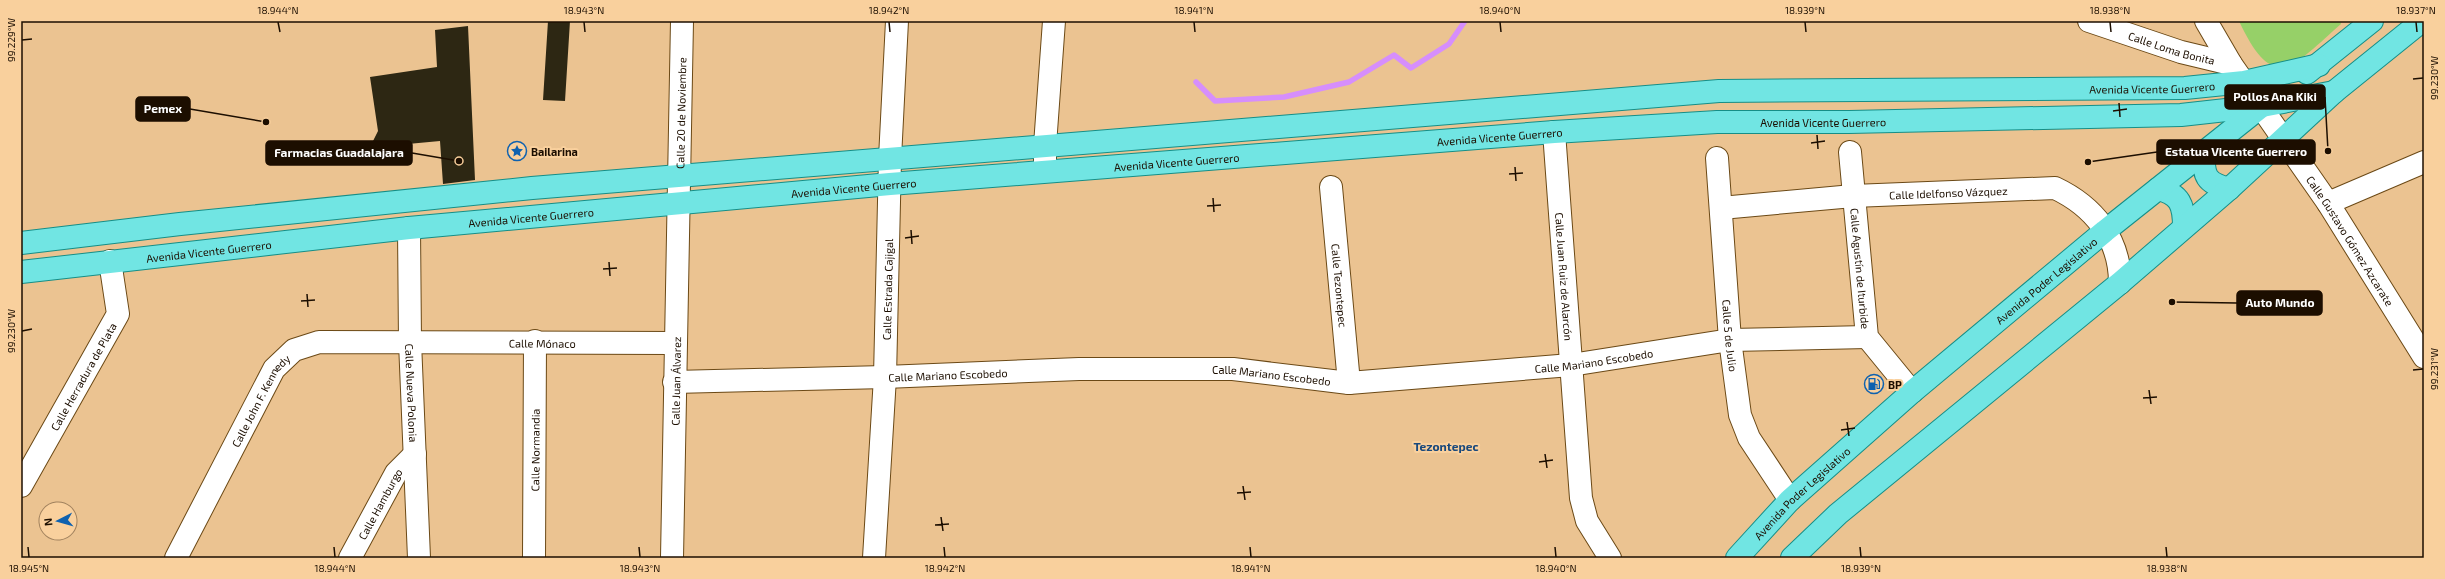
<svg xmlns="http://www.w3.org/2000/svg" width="2445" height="579" viewBox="0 0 2445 579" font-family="'Exo 2',sans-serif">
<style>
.green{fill:#96d068}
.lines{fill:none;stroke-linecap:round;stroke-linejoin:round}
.stream{stroke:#d68efc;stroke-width:5.5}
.building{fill:#2d2713}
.minor-casing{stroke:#6b4916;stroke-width:24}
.major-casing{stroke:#168e87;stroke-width:24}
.minor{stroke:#fff;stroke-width:22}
.major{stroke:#71e5e3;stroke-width:22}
.ticks{fill:none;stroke:#1c0e00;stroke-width:1.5}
.labels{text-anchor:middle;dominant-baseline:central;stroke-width:4;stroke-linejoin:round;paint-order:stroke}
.street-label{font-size:11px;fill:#1c0e00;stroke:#f9d09d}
.poi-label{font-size:11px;font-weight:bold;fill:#1c0e00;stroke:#f9d09d;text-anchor:start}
.neighbourhood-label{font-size:12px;font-weight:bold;fill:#1a497c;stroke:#f9d09d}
.leader{fill:none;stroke:#1c0e00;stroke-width:1.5}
.callout-dot{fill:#1c0e00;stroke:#f9d09d;stroke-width:1.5}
.callout{fill:#1c0e00;stroke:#1c0e00;stroke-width:1.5}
.callout-label{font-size:12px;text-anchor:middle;font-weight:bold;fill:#fff}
.neatline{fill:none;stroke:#1c0e00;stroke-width:1.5}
.ticks-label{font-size:10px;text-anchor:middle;fill:#1c0e00}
</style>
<rect width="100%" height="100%" fill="#ebc391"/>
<!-- green -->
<path class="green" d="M2239 21H2340L2341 24C2293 66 2274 96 2239 21Z"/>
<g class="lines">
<!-- stream -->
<path class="stream" d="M1196 82 1215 101 1284 97 1349 82 1394 55 1411 68 1449 44 1465 21"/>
</g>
<!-- building -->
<path class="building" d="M548 21H570L565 101 543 100Z
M468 26 475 180 443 184 440 141 397 145 384 152 372 143 378 131 370 77 437 67 435 30Z"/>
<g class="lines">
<defs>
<g id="minor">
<path id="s1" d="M2089 21 2181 52 2231 64"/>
<path id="s2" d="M2206 21 2231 64 2328 203 2424 357"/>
<path id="s3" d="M1554 132 1581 498 1587 521 1610 558"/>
<path id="s4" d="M1850 152 1867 337 1912 392"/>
<path id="s5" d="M1717 158 1730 340 1740 415 1749 438 1790 500"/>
<path d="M1045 171V145L1054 21"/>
<path id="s6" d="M1331 187 1349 383"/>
<path d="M2328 203 2424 162"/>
<path id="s7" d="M1721 208 1853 196 2055 188C2093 206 2120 238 2120 283"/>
<path id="s8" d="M409 228 410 342 419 558"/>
<path id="s9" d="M674 382 885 377 1079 369H1233L1349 383 1571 365 1730 340 1867 337"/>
<path id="s10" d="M21 486 118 314 110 261"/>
<path id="s11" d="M176 558 274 369 294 350 319 342 675 343"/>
<path id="s12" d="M350 558 396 473 415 454"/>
<path id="s13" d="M534 558 535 341"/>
<path id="s14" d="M672 558 682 21"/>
<path id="s15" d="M874 558 885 377 890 158 897 21"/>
</g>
<g id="major">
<path d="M2307 73 2372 21"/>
<path d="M2204 153C2203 176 2206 183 2229 189"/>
<path d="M2158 189C2180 194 2184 205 2184 227"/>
<path id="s16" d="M21 243 180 224 532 188 1719 91 2185 88 2244 82 2319 65"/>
<path id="s17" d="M21 272 409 228 890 184 1554 132 1717 122H1849L2181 115 2262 106 2334 92"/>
<path id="s18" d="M1737 558 1790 500 1912 392 2105 231 2262 106"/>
<path d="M1792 558 1838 514 2120 283 2229 189 2334 92 2422 21"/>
</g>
</defs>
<!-- minor casing -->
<use href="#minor" class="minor-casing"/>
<!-- major casing -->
<use href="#major" class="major-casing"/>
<!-- minor -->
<use href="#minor" class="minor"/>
<!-- major -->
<use href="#major" class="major"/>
</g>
<!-- ticks -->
<path class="ticks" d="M278 22 280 32M584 22 585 32M889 22 890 32M1194 22 1195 32M1500 22 1501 32M1805 22 1806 32M2110 22 2111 32M2416 22 2417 32M22 40 32 39M2413 79 2423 78M2119 103 2120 117M2113 111 2127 109M1817 135 1818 149M1811 143 1825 141M1515 167 1516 181M1509 174 1523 173M1213 198 1214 212M1207 206 1221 205M911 230 912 244M905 238 919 236M609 262 610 276M603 269 617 268M307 294 308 307M301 301 315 300M22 331 32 329M2413 370 2423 369M2149 390 2151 404M2143 398 2157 397M1847 422 1849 436M1841 430 1855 428M1545 454 1547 468M1539 462 1553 460M1243 486 1245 500M1237 493 1251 492M941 517 943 531M935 525 949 524M28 547 29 557M334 547 335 557M639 547 640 557M944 547 945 557M1250 547 1251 557M1555 547 1556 557M1860 547 1861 557M2166 547 2167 557"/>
<!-- icons -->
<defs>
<symbol id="sight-ring" viewBox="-11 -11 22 22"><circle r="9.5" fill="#f9d09d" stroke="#0e61af" stroke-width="1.5"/><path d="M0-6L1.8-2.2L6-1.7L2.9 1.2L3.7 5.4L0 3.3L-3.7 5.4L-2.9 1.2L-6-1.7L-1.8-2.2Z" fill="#0e61af"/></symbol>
<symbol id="fuel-ring" viewBox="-11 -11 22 22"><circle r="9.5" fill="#f9d09d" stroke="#0e61af" stroke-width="1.5"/><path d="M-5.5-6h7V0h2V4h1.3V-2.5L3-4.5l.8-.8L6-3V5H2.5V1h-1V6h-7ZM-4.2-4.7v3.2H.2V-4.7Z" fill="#0e61af"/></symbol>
</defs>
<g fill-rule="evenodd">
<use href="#sight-ring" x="506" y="140" width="22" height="22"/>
<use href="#fuel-ring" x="1863" y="373" width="22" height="22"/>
</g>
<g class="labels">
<!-- street labels -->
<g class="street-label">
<text stroke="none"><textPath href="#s1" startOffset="87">Calle Loma Bonita</textPath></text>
<text stroke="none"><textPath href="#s16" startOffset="2138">Avenida Vicente Guerrero</textPath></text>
<text stroke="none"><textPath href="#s14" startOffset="445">Calle 20 de Noviembre</textPath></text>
<text stroke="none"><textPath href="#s17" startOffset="1809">Avenida Vicente Guerrero</textPath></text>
<text stroke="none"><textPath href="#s17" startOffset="1485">Avenida Vicente Guerrero</textPath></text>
<text stroke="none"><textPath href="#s17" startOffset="1161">Avenida Vicente Guerrero</textPath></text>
<text stroke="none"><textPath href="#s17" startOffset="837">Avenida Vicente Guerrero</textPath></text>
<text stroke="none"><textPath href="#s7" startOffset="228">Calle Idelfonso Vázquez</textPath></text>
<text stroke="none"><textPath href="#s17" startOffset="513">Avenida Vicente Guerrero</textPath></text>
<text stroke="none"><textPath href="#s2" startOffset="263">Calle Gustavo Gómez Azcarate</textPath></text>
<text stroke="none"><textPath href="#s17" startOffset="189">Avenida Vicente Guerrero</textPath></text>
<text stroke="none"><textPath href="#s4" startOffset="117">Calle Agustín de Iturbide</textPath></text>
<text stroke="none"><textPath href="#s3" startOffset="145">Calle Juan Ruiz de Alarcón</textPath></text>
<text stroke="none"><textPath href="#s18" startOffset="416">Avenida Poder Legislativo</textPath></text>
<text stroke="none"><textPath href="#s6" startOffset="99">Calle Tezontepec</textPath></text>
<text stroke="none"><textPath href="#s15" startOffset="269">Calle Estrada Cajigal</textPath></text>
<text stroke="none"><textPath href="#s5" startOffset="178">Calle 5 de Julio</textPath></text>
<text stroke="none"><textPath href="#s11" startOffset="490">Calle Mónaco</textPath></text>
<text stroke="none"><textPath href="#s9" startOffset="922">Calle Mariano Escobedo</textPath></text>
<text stroke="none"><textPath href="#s9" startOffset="274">Calle Mariano Escobedo</textPath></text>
<text stroke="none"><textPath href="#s9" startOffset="598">Calle Mariano Escobedo</textPath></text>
<text stroke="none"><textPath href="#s10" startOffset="126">Calle Herradura de Plata</textPath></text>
<text stroke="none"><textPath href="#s14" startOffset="177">Calle Juan Álvarez</textPath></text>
<text stroke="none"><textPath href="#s8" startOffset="165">Calle Nueva Polonia</textPath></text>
<text stroke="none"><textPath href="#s11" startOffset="179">Calle John F. Kennedy</textPath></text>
<text stroke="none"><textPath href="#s13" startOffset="108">Calle Normandia</textPath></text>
<text stroke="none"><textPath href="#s18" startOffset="92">Avenida Poder Legislativo</textPath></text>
<text stroke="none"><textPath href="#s12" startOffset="62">Calle Hamburgo</textPath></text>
</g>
<!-- poi labels -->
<g class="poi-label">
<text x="531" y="151">Bailarina</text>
<text x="1888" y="384">BP</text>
</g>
<!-- neighbourhood labels -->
<g class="neighbourhood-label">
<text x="1446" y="446">Tezontepec</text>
</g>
</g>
<!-- callouts -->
<path class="leader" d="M2328 151L2325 97M266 122L190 109M2088 162L2157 152M459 161L412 153M2172 302L2237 303"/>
<g class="callout-dot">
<circle cx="2328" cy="151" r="4"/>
<circle cx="266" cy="122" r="4"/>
<circle cx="2088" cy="162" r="4"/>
<circle cx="459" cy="161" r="4"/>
<circle cx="2172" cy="302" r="4"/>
</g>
<g class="callout">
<rect x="2225" y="85" width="100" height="24" rx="4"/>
<rect x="136" y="97" width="54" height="24" rx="4"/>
<rect x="2157" y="140" width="158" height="24" rx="4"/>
<rect x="266" y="141" width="146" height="24" rx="4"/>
<rect x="2237" y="291" width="85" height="24" rx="4"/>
</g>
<g class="callout-label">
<text x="2275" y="101">Pollos Ana Kiki</text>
<text x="163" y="113">Pemex</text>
<text x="2236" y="156">Estatua Vicente Guerrero</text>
<text x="339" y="157">Farmacias Guadalajara</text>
<text x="2280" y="307">Auto Mundo</text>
</g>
<!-- border -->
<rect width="2445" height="579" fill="none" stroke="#f9d09d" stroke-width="44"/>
<!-- north arrow -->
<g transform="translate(58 521) rotate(264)"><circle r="19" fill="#f9d09d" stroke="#a1825e"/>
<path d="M0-3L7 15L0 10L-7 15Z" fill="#0e61af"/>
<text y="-6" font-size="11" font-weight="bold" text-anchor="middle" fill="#1c0e00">N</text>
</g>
<rect x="22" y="22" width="2401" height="535" class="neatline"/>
<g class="ticks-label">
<text x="278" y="14">18.944°N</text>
<text x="584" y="14">18.943°N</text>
<text x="889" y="14">18.942°N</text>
<text x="1194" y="14">18.941°N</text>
<text x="1500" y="14">18.940°N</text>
<text x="1805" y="14">18.939°N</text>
<text x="2110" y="14">18.938°N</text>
<text x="2416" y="14">18.937°N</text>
<text transform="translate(11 40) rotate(-90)" y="4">99.229°W</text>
<text transform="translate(2434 78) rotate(-90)" y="4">99.230°W</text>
<text transform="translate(11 331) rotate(-90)" y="4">99.230°W</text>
<text transform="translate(2434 369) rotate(-90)" y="4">99.231°W</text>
<text x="29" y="572">18.945°N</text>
<text x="335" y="572">18.944°N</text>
<text x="640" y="572">18.943°N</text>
<text x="945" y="572">18.942°N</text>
<text x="1251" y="572">18.941°N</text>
<text x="1556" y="572">18.940°N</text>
<text x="1861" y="572">18.939°N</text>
<text x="2167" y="572">18.938°N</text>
</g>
</svg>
